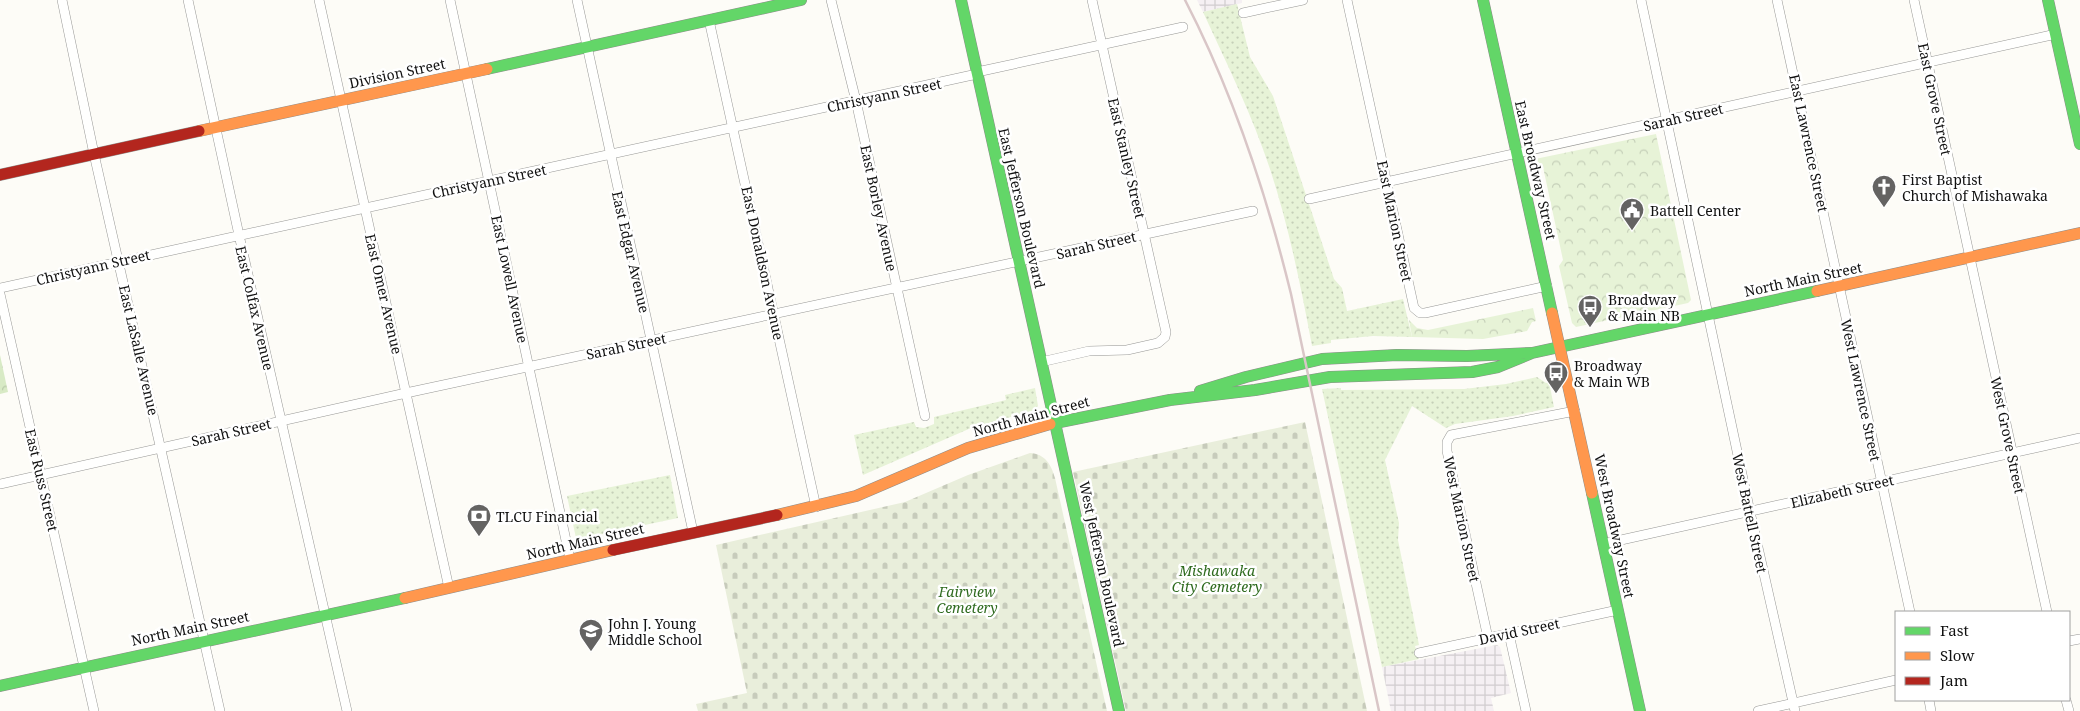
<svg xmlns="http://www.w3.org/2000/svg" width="2080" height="711" viewBox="0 0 2080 711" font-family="'Noto Serif',serif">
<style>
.industrial{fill:url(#industrial-grid)}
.grass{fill:url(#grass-dots)}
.forest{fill:url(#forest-crowns)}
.cemetery{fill:url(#cemetery-stones)}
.park{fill:url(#park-crowns)}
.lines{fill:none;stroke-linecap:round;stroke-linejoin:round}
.street-casing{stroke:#979795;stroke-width:10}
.fast-casing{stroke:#8e8d8b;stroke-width:12}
.slow-casing{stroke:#8e8d8b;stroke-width:12}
.jam-casing{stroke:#8e8d8b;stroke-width:12}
.street{stroke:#fffffe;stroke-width:9}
.fast{stroke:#63d668;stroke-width:11}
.slow{stroke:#ff974d;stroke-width:11}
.jam{stroke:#b3261e;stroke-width:11}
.rail{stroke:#d9c6c7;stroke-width:2.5}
.labels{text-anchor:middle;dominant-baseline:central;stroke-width:5;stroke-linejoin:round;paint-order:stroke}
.street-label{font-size:14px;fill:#111;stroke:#fff}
.poi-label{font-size:14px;fill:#111;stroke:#fff;text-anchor:start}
.park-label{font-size:14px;font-style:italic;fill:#2f6b1f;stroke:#fff}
</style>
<defs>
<pattern id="industrial-grid" width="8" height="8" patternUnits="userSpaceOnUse" patternTransform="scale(1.25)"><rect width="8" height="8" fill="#f5f0f3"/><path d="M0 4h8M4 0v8" fill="none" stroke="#d1cdcf"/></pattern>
<pattern id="grass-dots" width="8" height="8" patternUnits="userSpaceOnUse" patternTransform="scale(1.25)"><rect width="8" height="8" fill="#e7f3d7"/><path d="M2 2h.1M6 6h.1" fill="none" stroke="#c5cfb8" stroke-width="1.8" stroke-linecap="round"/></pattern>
<pattern id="forest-crowns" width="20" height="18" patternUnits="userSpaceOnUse" patternTransform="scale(1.25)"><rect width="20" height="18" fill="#d8eac5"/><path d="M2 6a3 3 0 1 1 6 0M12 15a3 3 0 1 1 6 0" fill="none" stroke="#b8c8a8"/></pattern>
<pattern id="cemetery-stones" width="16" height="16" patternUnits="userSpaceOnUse" patternTransform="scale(1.25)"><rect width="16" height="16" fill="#e9eedb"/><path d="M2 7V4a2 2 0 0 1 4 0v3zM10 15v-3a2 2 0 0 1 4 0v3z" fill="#c7cbbb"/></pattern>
<pattern id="park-crowns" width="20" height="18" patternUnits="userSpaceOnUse" patternTransform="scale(1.25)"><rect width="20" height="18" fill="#e7f3d7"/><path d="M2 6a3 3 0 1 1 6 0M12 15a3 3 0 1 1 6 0" fill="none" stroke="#c5cfb8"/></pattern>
</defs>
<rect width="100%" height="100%" fill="#fdfcf7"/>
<!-- industrial -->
<path class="industrial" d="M1197 0H1242V3L1203 12Z
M1497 645 1500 647 1511 693 1491 698 1494 711H1391L1382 667Z"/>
<!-- grass -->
<path class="grass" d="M1237 4 1250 57 1273 96 1334 279 1342 288 1347 311 1403 299 1412 337 1373 336 1331 340V343L1312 346C1301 287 1289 227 1270 169 1252 115 1227 64 1203 12Z
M1537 377 1546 383 1549 382 1554 407 1513 416 1455 424 1446 428 1412 406 1385 460 1399 523 1398 540 1419 645 1415 646 1419 659 1382 667 1322 389 1341 388V390L1464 389 1506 384Z
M1035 388 1038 406 1032 411 971 428 863 475 854 435 914 422 916 427 924 428 934 424V417L1006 400 1005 395Z
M670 475 678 518 578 539 576 538 567 496Z"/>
<!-- forest -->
<path class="forest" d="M0 355 8 392 0 394Z"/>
<!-- cemetery -->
<path class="cemetery" d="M1305 422 1367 711H1126L1073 472Z
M1030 453C1045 454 1051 464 1055 478L1107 711H698L696 704 747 693 716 545 905 502 968 475Z"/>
<!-- park -->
<path class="park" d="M1656 134 1691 300 1688 303 1576 327 1572 323 1559 266 1563 260 1543 167 1535 159Z
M1533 308 1536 321 1532 322 1527 331 1483 339 1412 337 1409 320 1417 328 1428 330Z"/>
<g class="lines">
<defs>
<path id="street" d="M62 0 94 154 220 711
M188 0 239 235 347 711
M319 0 449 588
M450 0 570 559
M577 0 693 532
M831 0 856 101 925 416
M1347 0 1414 308 1420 313H1425L1547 286
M1641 0 1750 512 1795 711
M1777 0 1910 612
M1914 0 2047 612
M1243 13 1303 0
M709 20 816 507
M977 72 1183 27
M1309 199 2056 34
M0 288 977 74
M0 294 94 711
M1041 362 1089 351 1127 350 1158 343 1165 337 1166 332 1092 0
M0 484 406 393 1253 211
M1603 544 2080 438
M1509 634 1526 711
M1488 638 1447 451V442L1451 435 1575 411
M2069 641 2080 639
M1419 653 1618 610
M1929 700 1931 711
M2066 700 2069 711
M1758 711 1896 680"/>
<path id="fast" d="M961 0 1119 711
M1483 0 1552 313
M2048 0 2080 144
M487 69 801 0
M1200 391 1246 377 1322 359 1397 355 1467 356 1532 353 1817 291
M1050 424 1170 400 1255 390 1330 377 1472 372 1498 367 1532 353
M1592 493 1640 711
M0 686 405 598"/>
<path id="slow" d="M199 131 487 69
M1817 291 2080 233
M1552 313 1592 493
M777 515 856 496 968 448 1050 424
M405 598 613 550"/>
<path id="jam" d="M0 175 199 131
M613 550 777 515"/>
</defs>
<!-- street casing -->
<use href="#street" class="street-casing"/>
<!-- fast casing -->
<use href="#fast" class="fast-casing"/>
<!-- slow casing -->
<use href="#slow" class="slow-casing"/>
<!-- jam casing -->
<use href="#jam" class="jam-casing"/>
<!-- street -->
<use href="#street" class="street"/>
<!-- fast -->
<use href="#fast" class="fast"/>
<!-- slow -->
<use href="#slow" class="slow"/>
<!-- jam -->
<use href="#jam" class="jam"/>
<!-- rail -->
<path class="rail" d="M1185 0C1233 93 1266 192 1291 294L1379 711"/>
</g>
<!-- icons -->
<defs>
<symbol id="church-pin" viewBox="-11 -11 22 30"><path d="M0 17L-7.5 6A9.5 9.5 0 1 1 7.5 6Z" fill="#646362" stroke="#fff"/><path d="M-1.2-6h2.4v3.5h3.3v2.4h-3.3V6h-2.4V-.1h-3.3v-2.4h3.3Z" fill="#fff"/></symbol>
<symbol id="civic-pin" viewBox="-11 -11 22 30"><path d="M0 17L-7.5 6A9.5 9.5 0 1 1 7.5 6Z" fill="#646362" stroke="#fff"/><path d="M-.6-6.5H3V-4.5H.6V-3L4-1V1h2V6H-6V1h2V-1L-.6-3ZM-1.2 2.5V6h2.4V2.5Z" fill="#fff"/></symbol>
<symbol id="bus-pin" viewBox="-11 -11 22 30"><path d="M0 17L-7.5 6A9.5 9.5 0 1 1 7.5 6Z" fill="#646362" stroke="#fff"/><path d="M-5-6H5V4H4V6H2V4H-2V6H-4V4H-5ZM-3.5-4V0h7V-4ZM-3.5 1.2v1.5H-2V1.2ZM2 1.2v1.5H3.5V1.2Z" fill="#fff"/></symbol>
<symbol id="bank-pin" viewBox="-11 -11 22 30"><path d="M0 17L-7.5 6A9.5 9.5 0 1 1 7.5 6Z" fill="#646362" stroke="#fff"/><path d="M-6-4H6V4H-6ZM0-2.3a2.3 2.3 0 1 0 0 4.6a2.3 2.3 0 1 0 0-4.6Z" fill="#fff"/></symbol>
<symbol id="school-pin" viewBox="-11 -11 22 30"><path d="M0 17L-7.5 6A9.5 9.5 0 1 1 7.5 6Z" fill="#646362" stroke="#fff"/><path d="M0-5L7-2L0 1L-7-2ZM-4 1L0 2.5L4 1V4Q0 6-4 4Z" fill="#fff"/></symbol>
</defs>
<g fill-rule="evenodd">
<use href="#church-pin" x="1870" y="173" width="28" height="38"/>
<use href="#civic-pin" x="1618" y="196" width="28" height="38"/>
<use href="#bus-pin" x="1576" y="293" width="28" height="38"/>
<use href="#bus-pin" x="1542" y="359" width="28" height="38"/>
<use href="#bank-pin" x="465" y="502" width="28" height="38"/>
<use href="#school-pin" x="577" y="617" width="28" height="38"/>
</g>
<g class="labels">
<!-- street labels -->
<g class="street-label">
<text transform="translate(397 73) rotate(-12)">Division Street</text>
<text transform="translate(884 95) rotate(-12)">Christyann Street</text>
<text transform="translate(1935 99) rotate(78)">East Grove Street</text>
<text transform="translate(1683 117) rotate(-13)">Sarah Street</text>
<text transform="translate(1809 143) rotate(78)">East Lawrence Street</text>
<text transform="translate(1127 158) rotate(77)">East Stanley Street</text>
<text transform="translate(1536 170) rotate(77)">East Broadway Street</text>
<text transform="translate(489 181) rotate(-12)">Christyann Street</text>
<text transform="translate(879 208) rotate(78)">East Borley Avenue</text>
<text transform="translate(1022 208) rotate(77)">East Jefferson Boulevard</text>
<text transform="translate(1395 221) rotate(78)">East Marion Street</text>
<text transform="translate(1096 245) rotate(-13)">Sarah Street</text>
<text transform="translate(631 252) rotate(77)">East Edgar Avenue</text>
<text transform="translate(763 263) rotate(78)">East Donaldson Avenue</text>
<text transform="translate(93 267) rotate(-13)">Christyann Street</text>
<text transform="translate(510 279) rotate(78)">East Lowell Avenue</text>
<text transform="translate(1803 279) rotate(-12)">North Main Street</text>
<text transform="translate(384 294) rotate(77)">East Omer Avenue</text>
<text transform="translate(255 308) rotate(77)">East Colfax Avenue</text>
<text transform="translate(626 346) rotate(-12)">Sarah Street</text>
<text transform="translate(139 350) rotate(77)">East LaSalle Avenue</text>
<text transform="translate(1861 390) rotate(78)">West Lawrence Street</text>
<text transform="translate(1031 416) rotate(-15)">North Main Street</text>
<text transform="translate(231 432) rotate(-13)">Sarah Street</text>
<text transform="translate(2008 435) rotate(78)">West Grove Street</text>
<text transform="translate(42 480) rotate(77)">East Russ Street</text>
<text transform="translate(1842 491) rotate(-13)">Elizabeth Street</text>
<text transform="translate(1750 513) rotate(78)">West Battell Street</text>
<text transform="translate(1462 519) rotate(78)">West Marion Street</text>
<text transform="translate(1615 526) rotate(78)">West Broadway Street</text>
<text transform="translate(585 541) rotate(-13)">North Main Street</text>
<text transform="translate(1102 564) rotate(78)">West Jefferson Boulevard</text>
<text transform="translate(190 628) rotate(-12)">North Main Street</text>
<text transform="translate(1519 631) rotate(-12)">David Street</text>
</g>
<!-- poi labels -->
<g class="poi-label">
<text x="1902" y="179">First Baptist<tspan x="1902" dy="16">Church of Mishawaka</tspan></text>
<text x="1650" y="210">Battell Center</text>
<text x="1608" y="299">Broadway<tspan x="1608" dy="16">&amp; Main NB</tspan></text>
<text x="1574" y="365">Broadway<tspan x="1574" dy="16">&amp; Main WB</tspan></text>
<text x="496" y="516">TLCU Financial</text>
<text x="608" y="623">John J. Young<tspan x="608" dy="16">Middle School</tspan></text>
</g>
<!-- park labels -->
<g class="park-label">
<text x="1217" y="570">Mishawaka<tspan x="1217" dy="16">City Cemetery</tspan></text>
<text x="967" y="591">Fairview<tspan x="967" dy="16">Cemetery</tspan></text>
</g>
</g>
<!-- legend -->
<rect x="1895" y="611" width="175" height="90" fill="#ffffff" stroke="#a0a0a0"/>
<rect x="1905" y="627" width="25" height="8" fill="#63d668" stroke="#a0a0a0"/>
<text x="1940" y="636" font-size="15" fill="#111111">Fast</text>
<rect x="1905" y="652" width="25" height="8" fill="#ff974d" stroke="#a0a0a0"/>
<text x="1940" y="661" font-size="15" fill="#111111">Slow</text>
<rect x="1905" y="677" width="25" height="8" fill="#b3261e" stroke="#a0a0a0"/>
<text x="1940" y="686" font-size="15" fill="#111111">Jam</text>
</svg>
